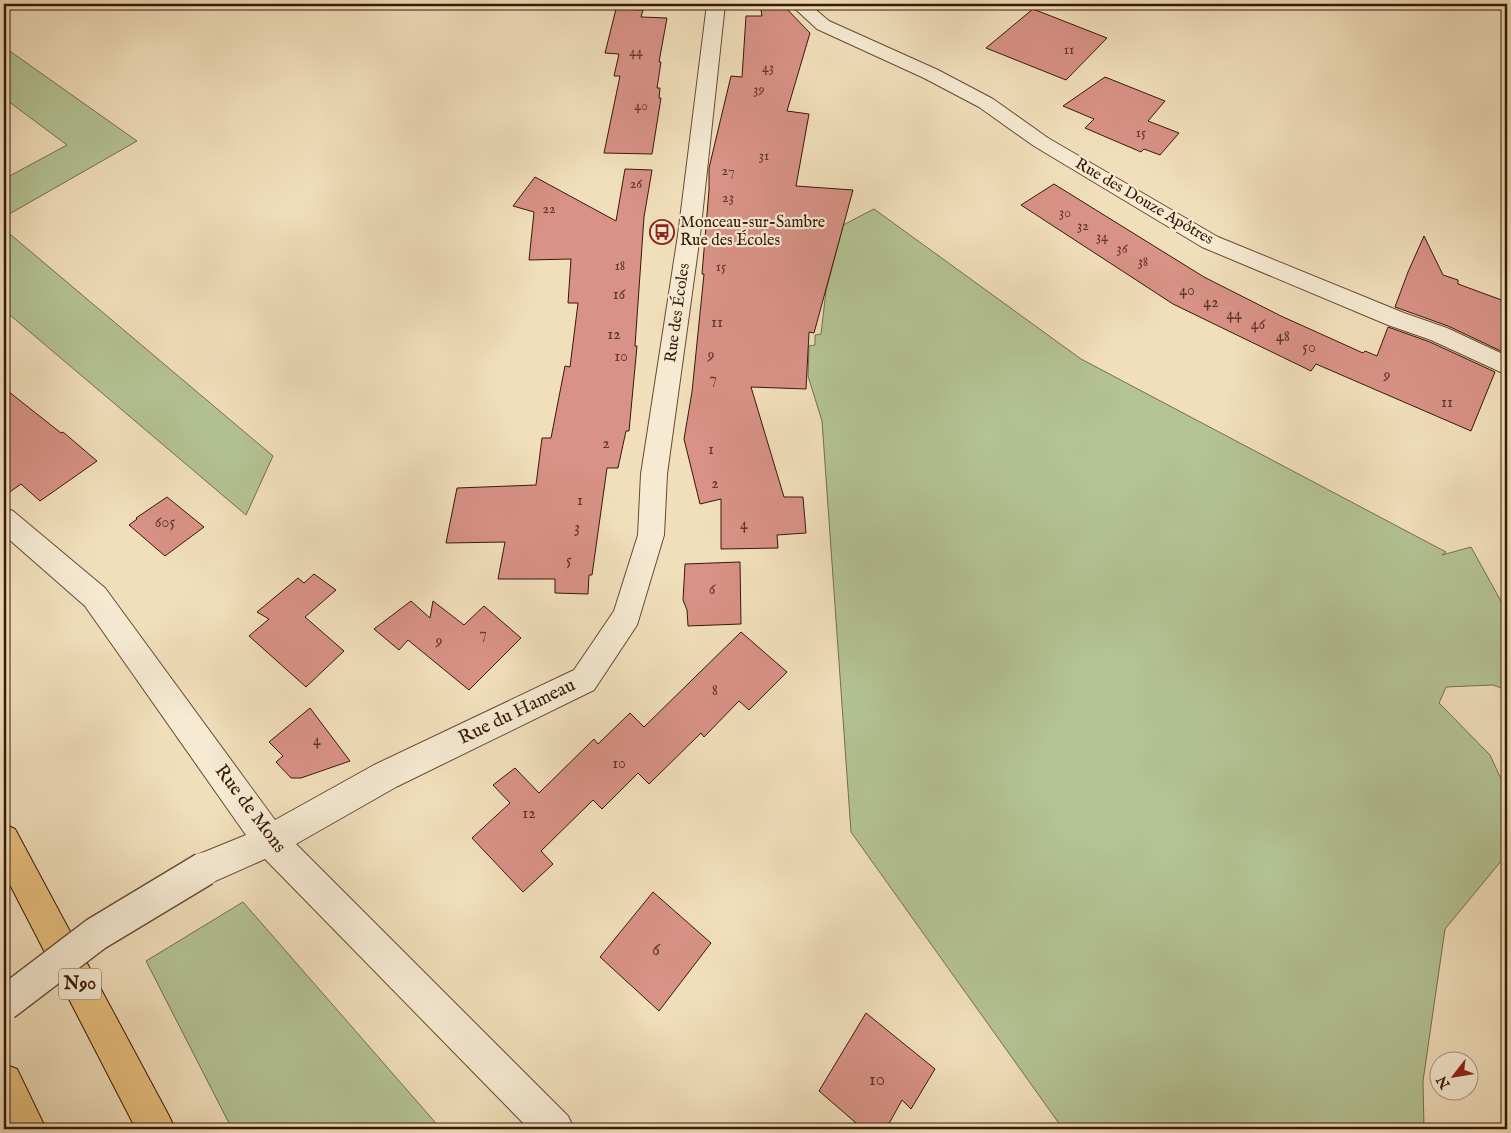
<svg xmlns="http://www.w3.org/2000/svg" width="1511" height="1133" viewBox="0 0 1511 1133" font-family="'IM FELL English',serif">
<style>
.green{fill:#b4c394;stroke:#766e4d}
.building{fill:#d89287;stroke:#381806}
.lines{fill:none;stroke-linecap:round;stroke-linejoin:round}
.minor-casing{stroke:#664a33;stroke-width:2}
.trunk-casing{stroke:#381806;stroke-width:2}
.minor{fill:#f6ead3;fill-rule:evenodd}
.trunk{fill:#e8c07e;fill-rule:evenodd}
.minor-bridge-casing{stroke:#664a33;stroke-width:36;stroke-linecap:butt}
.minor-bridge{stroke:#f6ead3;stroke-width:33}
.labels{text-anchor:middle;dominant-baseline:central;stroke-width:4.5;stroke-linejoin:round;paint-order:stroke}
.far-number-label{font-size:14px;fill:#603626}
.far-street-label{font-size:16px;fill:#381806;stroke:#f6ead3}
.far-poi-label{font-size:16px;fill:#381806;stroke:#f6ead3;text-anchor:start}
.number-label{font-size:16px;fill:#603626}
.shield{fill:#f6ead3;stroke:#715744;stroke-width:1}
.shield-label{font-size:18px;font-weight:bold;fill:#381806}
.street-label{font-size:19px;fill:#381806;stroke:#f6ead3}
.near-number-label{font-size:19px;fill:#603626}
</style>
<rect width="100%" height="100%" fill="#f1dfbb"/>
<filter id="stains"><feTurbulence type="fractalNoise" baseFrequency=".004" numOctaves="4"/><feColorMatrix values="0 0 0 0 .2 0 0 0 0 .09 0 0 0 0 .02 0 0 0 .5 -.17"/></filter>
<radialGradient id="worn" r=".72"><stop offset=".6" stop-color="#630" stop-opacity="0"/><stop offset="1" stop-color="#630" stop-opacity=".3"/></radialGradient>
<!-- green -->
<path class="green" d="M4 47 137 141 4 217V179L67 145 4 98Z
M874 209 1081 359 1446 552 1442 555 1471 547 1507 612V690L1493 685 1446 687 1439 703 1490 755 1507 792V854L1445 929 1423 1081 1424 1129H1063L851 832 822 421 808 376 809 346 815 345V335L821 334 826 291 843 225Z
M4 229 273 456 246 515 4 310Z
M243 902 441 1129H232L146 961Z"/>
<!-- building -->
<path class="building" d="M760 4H782L810 33 787 111 809 114 796 186 853 190 814 333 809 332 806 389 751 387 784 497H803L806 533 777 535 778 548 721 549V499L700 504 684 439 692 392 704 274H702L709 190V168L731 76 742 77 746 16H762Z
M616 9 643 10 641 17 667 18 659 62H661L657 88H660L659 98H661L652 154 604 153 620 76H614L619 54 605 53Z
M1033 9 1107 38 1066 80 986 48Z
M1105 77 1165 101 1148 121 1179 133 1160 155 1144 149 1141 152 1085 128 1094 119 1063 106Z
M625 169 652 170 644 217 635 346H637L629 431H626L618 468H607L592 575H589L588 594 555 593V579H498L505 542 446 543 457 488 536 485 542 438H551L565 366 570 367 578 303H568L571 259 529 260 534 212 513 206 535 177 616 221Z
M1054 184 1204 277 1281 316 1363 353 1365 351 1377 356 1388 327 1430 342 1495 372 1471 431 1316 364 1311 371 1173 304 1021 205Z
M1424 236 1443 275 1458 280V284L1507 302V341L1503 352 1448 326 1395 307 1408 272Z
M4 388 61 433 63 432 97 461 40 501 21 484 4 496Z
M167 497 204 527 165 556 129 525 137 519 136 518Z
M740 562 741 624 688 626 687 610 683 600 685 564Z
M314 574 336 590 305 617 344 651 306 687 249 636 269 619 257 612 298 578 304 583Z
M411 601 430 618 433 601 464 625 484 606 521 638 469 690 408 640 399 650 374 629Z
M741 632 787 672 749 710 739 701 704 737 701 733 649 784 638 773 602 809 593 800 541 851 553 864 523 892 472 838 510 803 493 785 515 768 539 793 594 739 598 744 630 713 644 727Z
M310 708 350 761 301 778H291L276 762 283 756 269 742Z
M653 892 711 943 659 1011 600 957Z
M866 1013 935 1069 911 1109 902 1100 886 1129H863L819 1091Z"/>
<g class="lines">
<defs>
<path id="minor" d="M707 4H725L700 235 667 474 664 535 637 625 594 690 396 787 296 844 568 1116 574 1129H529L265 859 204 886 192 881 187 869 192 857 246 835 85 606 4 535V508L13 511 105 588 275 820 374 765 574 670 614 611 638 535 641 474 678 235Z
M790 4H809L829 21 938 70 993 99 1048 138 1218 237 1404 313 1447 328 1507 356V375L1431 340 1388 325 1202 247 1034 146 979 107 924 78 817 29Z"/>
<path id="trunk" d="M4 824 15 829 169 1116 175 1129H136L4 873Z
M4 1064 17 1069 46 1129H7L4 1122Z"/>
</defs>
<!-- minor casing -->
<use href="#minor" class="minor-casing"/>
<!-- trunk casing -->
<use href="#trunk" class="trunk-casing"/>
<!-- minor -->
<use href="#minor" class="minor"/>
<!-- trunk -->
<use href="#trunk" class="trunk"/>
<defs>
<path id="minor-bridge" d="M4 1004 96 934 204 869"/>
</defs>
<!-- minor-bridge casing -->
<use href="#minor-bridge" class="minor-bridge-casing"/>
<!-- minor-bridge -->
<use href="#minor-bridge" class="minor-bridge"/>
</g>
<!-- icons -->
<defs>
<symbol id="bus-ring" viewBox="-11 -11 22 22"><circle r="9.5" fill="#f6ead3" stroke="#8f2418" stroke-width="1.5"/><path d="M-5-6H5V4H4V6H2V4H-2V6H-4V4H-5ZM-3.5-4V0h7V-4ZM-3.5 1.2v1.5H-2V1.2ZM2 1.2v1.5H3.5V1.2Z" fill="#8f2418"/></symbol>
</defs>
<g fill-rule="evenodd">
<use href="#bus-ring" x="648" y="218" width="28" height="28"/>
</g>
<g class="labels">
<!-- far-number labels -->
<g class="far-number-label">
<text x="1069" y="50">11</text>
<text x="636" y="52">44</text>
<text x="768" y="68">43</text>
<text x="759" y="90">39</text>
<text x="641" y="106">40</text>
<text x="1141" y="133">15</text>
<text x="764" y="156">31</text>
<text x="728" y="171">27</text>
<text x="636" y="184">26</text>
<text x="728" y="198">23</text>
<text x="549" y="209">22</text>
<text x="1065" y="213">30</text>
<text x="1083" y="226">32</text>
<text x="1102" y="237">34</text>
<text x="1122" y="249">36</text>
<text x="1143" y="262">38</text>
<text x="620" y="266">18</text>
<text x="721" y="267">15</text>
</g>
<!-- far-street labels -->
<g class="far-street-label">
<text transform="translate(1144 202) rotate(30)">Rue des Douze Apôtres</text>
<text transform="translate(678 313) rotate(-82)">Rue des Écoles</text>
</g>
<!-- far-poi labels -->
<g class="far-poi-label">
<text x="680" y="223">Monceau-sur-Sambre<tspan x="680" dy="18">Rue des Écoles</tspan></text>
</g>
<!-- number labels -->
<g class="number-label">
<text x="1187" y="291">40</text>
<text x="619" y="295">16</text>
<text x="1211" y="303">42</text>
<text x="1234" y="315">44</text>
<text x="717" y="323">11</text>
<text x="1258" y="325">46</text>
<text x="614" y="335">12</text>
<text x="1283" y="337">48</text>
<text x="1309" y="348">50</text>
<text x="711" y="356">9</text>
<text x="621" y="357">10</text>
<text x="1387" y="376">9</text>
<text x="713" y="379">7</text>
<text x="1447" y="403">11</text>
<text x="606" y="444">2</text>
<text x="711" y="450">1</text>
<text x="715" y="484">2</text>
<text x="580" y="501">1</text>
<text x="165" y="523">605</text>
<text x="744" y="525">4</text>
<text x="577" y="528">3</text>
<text x="569" y="561">5</text>
<text x="712" y="590">6</text>
<text x="483" y="634">7</text>
<text x="439" y="642">9</text>
<text x="715" y="691">8</text>
<text x="317" y="741">4</text>
<text x="619" y="764">10</text>
<text x="529" y="814">12</text>
</g>
<!-- shield labels -->
<rect class="shield" x="59" y="968.5" width="42" height="31" rx="4"/>
<g class="shield-label">
<text x="80" y="984">N90</text>
</g>
<!-- street labels -->
<g class="street-label">
<text transform="translate(517 712) rotate(-26)">Rue du Hameau</text>
<text transform="translate(250 809) rotate(53)">Rue de Mons</text>
</g>
<!-- near-number labels -->
<g class="near-number-label">
<text x="656" y="950">6</text>
<text x="877" y="1080">10</text>
</g>
</g>
<!-- margin -->
<rect width="1511" height="1133" fill="none" stroke="#f1dfbb" stroke-width="20"/>
<rect x="5" y="5" width="1501" height="1123" fill="none" stroke="#381806" stroke-width="2.5"/>
<rect x="10" y="10" width="1491" height="1113" fill="none" stroke="#381806"/>
<!-- north arrow -->
<g transform="translate(1454 1076) rotate(239)"><circle r="24" fill="#f6ead3" stroke="#aa9681"/>
<path d="M0-4L9 19L0 12L-9 19Z" fill="#8f2418"/>
<text y="-8" font-size="14" font-weight="bold" text-anchor="middle" fill="#381806">N</text>
</g>
<rect width="100%" height="100%" filter="url(#stains)"/>
<rect width="100%" height="100%" fill="url(#worn)"/>
</svg>
